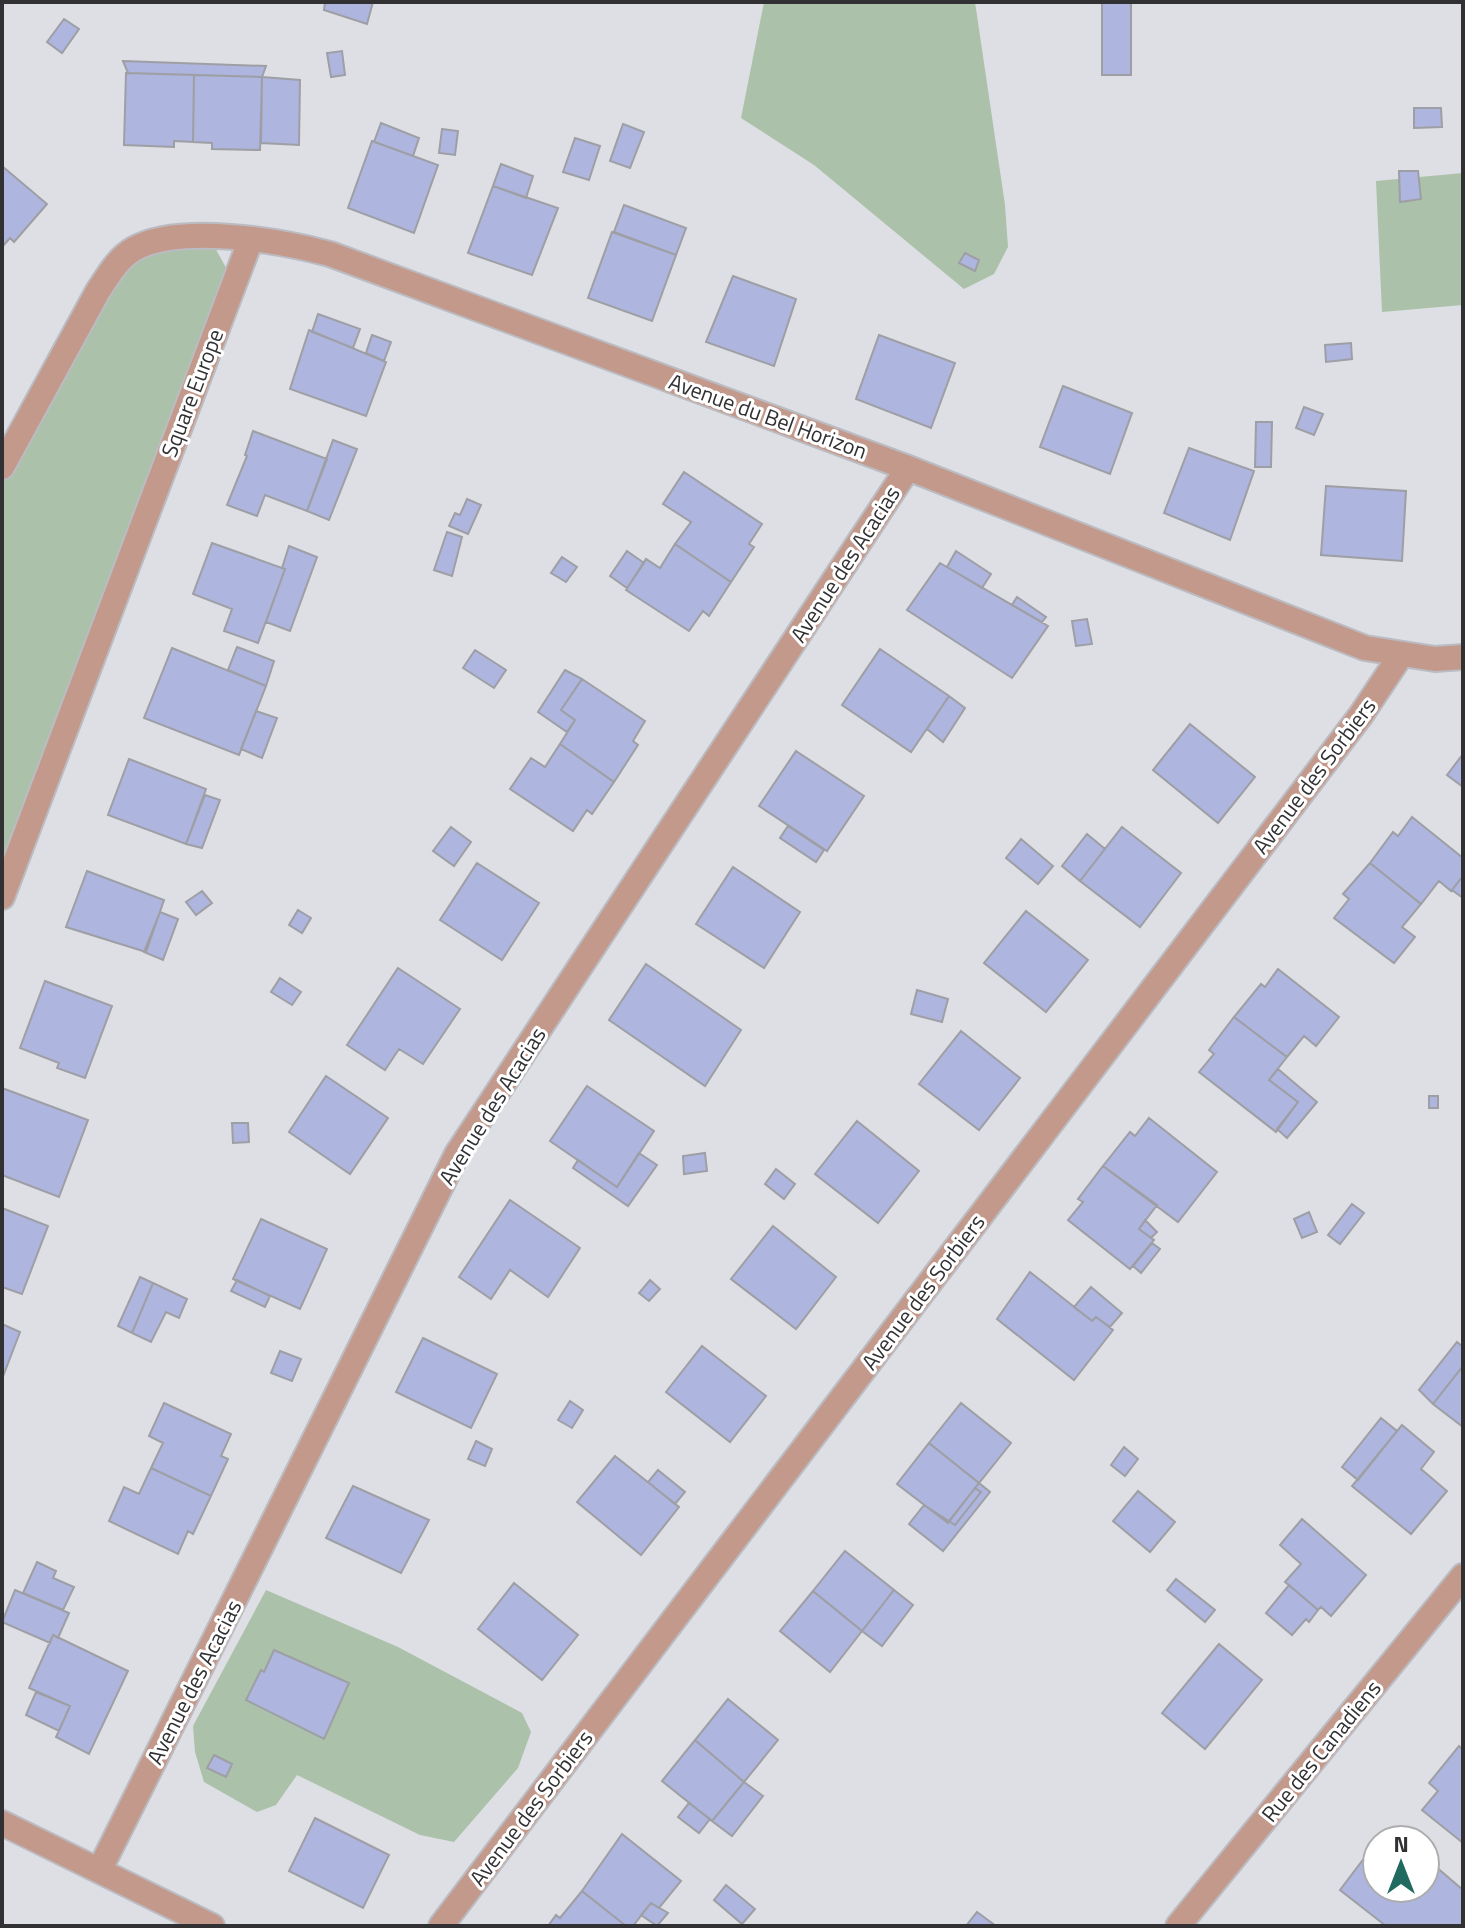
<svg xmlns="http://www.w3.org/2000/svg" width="1465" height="1928" viewBox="0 0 1465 1928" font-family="'Titillium Web',sans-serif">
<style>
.green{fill:#abc1a9}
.building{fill:#aeb5de;stroke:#9e9fa4;stroke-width:2}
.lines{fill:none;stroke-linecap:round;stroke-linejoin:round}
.minor-casing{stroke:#bbbcc2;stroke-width:28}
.minor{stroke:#c3998c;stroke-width:24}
.labels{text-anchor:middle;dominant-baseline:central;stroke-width:6;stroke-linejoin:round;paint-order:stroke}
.street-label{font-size:22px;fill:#313134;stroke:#fff}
</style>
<rect width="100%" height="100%" fill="#dedfe5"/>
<!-- green -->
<path class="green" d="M764 2H975L1005 205 1008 247 994 274 964 289 814 165 741 118Z
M1463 173V305L1382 312 1376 181Z
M209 237 234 282 2 897V464L133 250Z
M266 1590 398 1647 522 1713 531 1732 518 1768 454 1842 420 1835 297 1775 276 1805 257 1812 204 1782 195 1752 193 1726Z"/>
<!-- building -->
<path class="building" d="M325 2H373L367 24 324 10Z
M1102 2H1131V75H1102Z
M64 19 79 29 62 53 47 42Z
M342 51 345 75 331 77 327 53Z
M123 61 266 66 262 77 128 73Z
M126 73 194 75 193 142 174 141V147L124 145Z
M194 75 262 77 260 150 212 149V143L193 142Z
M262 77 300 80 299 145 261 143Z
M1414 108H1441L1442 127 1414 128Z
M381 123 419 138 413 156 374 142Z
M623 124 644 132 630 168 610 161Z
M442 129 458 131 455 155 439 153Z
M575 138 600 146 589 180 563 172Z
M372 141 438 165 414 233 348 208Z
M501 164 533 176 526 198 493 186Z
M2 166 47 204 14 242 10 238 2 247Z
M1399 171H1418L1421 199 1400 202Z
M493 186 558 208 532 275 468 253Z
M624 205 686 228 676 255 614 232Z
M612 232 676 255 652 321 588 298Z
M965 253 979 260 975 271 959 263Z
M733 276 796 299 774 366 706 342Z
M318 314 360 329 353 348 312 332Z
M309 330 386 362 366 416 290 389Z
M372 335 391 342 384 361 366 353Z
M879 335 955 363 931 428 856 399Z
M1351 343 1352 359 1326 362 1325 345Z
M1063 386 1132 413 1110 474 1040 447Z
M1304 407 1323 414 1314 435 1296 428Z
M1256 422H1272L1271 467H1255Z
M253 431 327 459 307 511 265 495 257 516 227 505 247 456 245 455Z
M333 440 357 449 329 520 307 511Z
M1189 448 1254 471 1230 540 1164 513Z
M684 472 762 524 749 544 754 547 731 582 675 544 691 522 663 504Z
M1326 486 1406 491 1402 561 1321 555Z
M467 499 481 505 468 534 449 526 455 513 460 515Z
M447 532 462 537 452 576 434 570Z
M212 543 285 569 258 643 224 631 232 609 193 594Z
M675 544 731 582 709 616 703 611 689 631 626 590 646 559 660 568Z
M289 546 317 557 290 631 266 622 285 569 282 568Z
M627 551 644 563 627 588 610 576Z
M956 551 991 574 982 588 947 567Z
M562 557 577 567 566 582 551 573Z
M940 563 1048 626 1012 678 907 610Z
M1017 597 1046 617 1042 622 1012 605Z
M1087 619 1092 644 1076 646 1072 621Z
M237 647 274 661 266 686 228 670Z
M172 648 266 686 239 755 144 718Z
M880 649 949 696 911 752 842 705Z
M475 650 506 670 494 688 463 668Z
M565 670 582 679 561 710 575 720 567 732 538 712Z
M582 679 645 721 633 741 638 745 614 782 560 744 575 720 561 710Z
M949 696 965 708 943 742 927 729Z
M256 711 277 718 262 758 241 749Z
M1190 724 1255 777 1218 823 1153 770Z
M560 744 614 782 592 814 587 810 573 831 510 789 531 758 545 767Z
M796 751 864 796 827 851 759 806Z
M1463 754V787L1447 775Z
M129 759 206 789 186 844 108 815Z
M205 795 220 800 202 848 186 844Z
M1412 817 1463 858V876L1451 891 1439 881 1421 904 1370 863 1393 832 1398 836Z
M788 826 824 850 816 862 780 838Z
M451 827 471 842 454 866 433 851Z
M1122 827 1181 873 1140 927 1080 881Z
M1087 834 1105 849 1080 881 1062 866Z
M1021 839 1053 866 1038 884 1006 858Z
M477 863 539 903 502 960 440 920Z
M1370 863 1421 904 1402 927 1415 937 1394 963 1334 918 1349 899 1343 894Z
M733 867 800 912 764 968 696 924Z
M87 871 164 900 146 952 66 927Z
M1463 876V898L1452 890Z
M202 891 212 903 196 915 186 902Z
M298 910 311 918 302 933 289 925Z
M1026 911 1088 960 1046 1012 984 963Z
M160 912 178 919 163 960 144 952Z
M646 964 741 1030 705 1086 609 1020Z
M398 968 460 1009 423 1064 399 1049 385 1070 347 1045Z
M1278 969 1339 1017 1316 1046 1304 1036 1287 1057 1234 1017 1261 984 1265 987Z
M280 978 301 992 292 1005 271 992Z
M45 981 112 1006 85 1078 57 1068 59 1063 20 1048Z
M917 990 948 999 942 1022 911 1014Z
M1234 1017 1287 1057 1269 1080 1298 1102 1276 1132 1199 1072 1214 1054 1209 1050Z
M961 1031 1020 1078 979 1130 919 1084Z
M1278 1069 1317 1102 1287 1138 1277 1129 1298 1102 1269 1080Z
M326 1076 388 1118 350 1174 289 1132Z
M587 1086 654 1131 617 1187 550 1141Z
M2 1088 88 1120 59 1197 2 1175Z
M1429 1096H1438V1108H1429Z
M1149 1118 1217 1172 1178 1222 1103 1166 1130 1132 1135 1136Z
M857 1121 919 1171 878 1223 815 1174Z
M232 1123H248L249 1142 233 1143Z
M639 1153 657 1165 628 1206 573 1168 578 1160 617 1187Z
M705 1153 707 1171 684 1174 683 1156Z
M1103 1166 1157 1205 1139 1229 1154 1240 1130 1269 1068 1220 1083 1202 1078 1199Z
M776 1169 795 1184 784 1199 765 1184Z
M510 1200 580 1248 548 1297 510 1270 491 1299 459 1277Z
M1352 1204 1364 1213 1340 1244 1328 1235Z
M2 1208 48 1226 22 1294 2 1287Z
M1309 1212 1317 1232 1302 1238 1294 1219Z
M261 1219 327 1249 300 1309 233 1279Z
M1145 1220 1157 1232 1151 1238 1139 1229Z
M773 1226 836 1277 796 1329 731 1279Z
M1152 1243 1160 1249 1141 1273 1133 1266Z
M1030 1272 1092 1321 1096 1317 1113 1330 1074 1380 997 1319Z
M140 1277 153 1283 132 1333 118 1326Z
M237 1280 270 1296 265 1307 231 1291Z
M650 1280 660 1289 649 1301 639 1293Z
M153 1283 187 1299 179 1318 166 1312 151 1342 132 1333Z
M1091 1287 1122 1313 1110 1327 1096 1317 1092 1321 1074 1307Z
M2 1324 20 1332 2 1379Z
M423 1338 497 1374 471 1428 396 1392Z
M1457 1342 1463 1347V1366L1433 1404 1419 1390Z
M702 1346 766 1396 730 1442 666 1392Z
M280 1351 301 1359 292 1381 271 1373Z
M1463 1366V1427L1433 1404Z
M570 1401 583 1410 572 1428 558 1420Z
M164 1403 231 1434 221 1456 228 1459 211 1496 151 1468 163 1443 149 1436Z
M961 1403 1011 1443 979 1483 929 1443Z
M1381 1418 1397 1431 1358 1480 1342 1467Z
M1402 1425 1434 1452 1421 1469 1447 1491 1411 1534 1352 1486Z
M476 1441 492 1449 485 1466 468 1459Z
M929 1443 979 1483 948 1523 897 1484Z
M1124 1447 1138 1459 1125 1476 1111 1465Z
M615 1456 679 1507 641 1555 577 1502Z
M151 1468 211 1496 193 1534 188 1531 178 1554 109 1521 124 1487 139 1494Z
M658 1470 685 1492 675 1504 648 1482Z
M979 1483 990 1492 943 1551 909 1524 924 1505 955 1525 981 1492 975 1488Z
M353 1486 429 1520 401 1573 326 1538Z
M975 1488 981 1492 955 1525 949 1521Z
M1138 1491 1175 1522 1150 1552 1113 1521Z
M1302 1519 1366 1575 1331 1616 1321 1607 1318 1610 1285 1582 1301 1564 1280 1545Z
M845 1551 894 1590 862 1631 813 1591Z
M37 1562 56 1571 53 1578 74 1587 63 1610 23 1593Z
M1176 1579 1215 1610 1205 1622 1167 1590Z
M514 1583 578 1635 542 1680 478 1629Z
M1289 1585 1318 1610 1309 1622 1306 1619 1292 1635 1266 1613Z
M15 1590 69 1613 58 1638 53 1635 50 1643 2 1622Z
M894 1590 913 1605 882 1646 862 1631Z
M813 1591 862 1631 830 1672 780 1631Z
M53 1635 128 1671 89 1754 56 1737 70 1706 29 1688Z
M1219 1644 1262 1680 1205 1749 1162 1713Z
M274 1650 349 1683 324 1739 246 1700 261 1670 264 1672Z
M36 1692 70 1706 59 1731 26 1715Z
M728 1699 778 1740 744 1782 695 1740Z
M695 1740 744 1782 712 1821 662 1781Z
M1459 1746 1463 1750V1843L1422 1810 1438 1791 1429 1783Z
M214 1755 232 1764 226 1777 207 1768Z
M744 1782 763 1796 732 1836 712 1821Z
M689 1803 710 1819 699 1833 678 1817Z
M315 1818 389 1855 363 1908 289 1871Z
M622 1834 681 1881 659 1908 651 1903 633 1926H626L582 1891Z
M1365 1857 1377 1868V1888H1400L1403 1891 1405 1888H1425V1864L1428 1860 1463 1890V1926H1386L1340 1890Z
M726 1885 755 1909 742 1924 714 1900Z
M582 1891 626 1926H548L556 1915 560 1918Z
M651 1903 668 1913 657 1926 641 1915Z
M977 1912 996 1926H966Z"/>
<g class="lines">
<defs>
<path id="minor" d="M2 467 98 291C108 276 118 258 134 249 180 223 281 241 330 254L908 468 1365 648 1435 659 1463 657
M2 897 251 239
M2 1823 212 1926
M100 1869 457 1154 908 468
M441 1926 1361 715 1401 655
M1178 1926 1463 1576"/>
</defs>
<!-- minor casing -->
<use href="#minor" class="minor-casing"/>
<!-- minor -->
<use href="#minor" class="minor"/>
</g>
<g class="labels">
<!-- street labels -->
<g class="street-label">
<text transform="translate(192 393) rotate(-69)">Square Europe</text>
<text transform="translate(768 416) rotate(20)">Avenue du Bel Horizon</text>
<text transform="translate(845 564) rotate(-57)">Avenue des Acacias</text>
<text transform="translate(1314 776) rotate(-53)">Avenue des Sorbiers</text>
<text transform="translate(492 1106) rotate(-58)">Avenue des Acacias</text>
<text transform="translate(923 1292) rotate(-53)">Avenue des Sorbiers</text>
<text transform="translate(194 1682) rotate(-63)">Avenue des Acacias</text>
<text transform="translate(1321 1751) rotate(-51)">Rue des Canadiens</text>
<text transform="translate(531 1808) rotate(-53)">Avenue des Sorbiers</text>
</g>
</g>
<!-- border -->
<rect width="1465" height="1928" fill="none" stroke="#313134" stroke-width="8"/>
<!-- north arrow -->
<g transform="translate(1401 1864)"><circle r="38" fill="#ffffff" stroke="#adadae" stroke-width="2"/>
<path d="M0-6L14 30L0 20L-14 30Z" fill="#216a60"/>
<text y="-12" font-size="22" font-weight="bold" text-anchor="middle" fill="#313134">N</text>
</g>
</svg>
